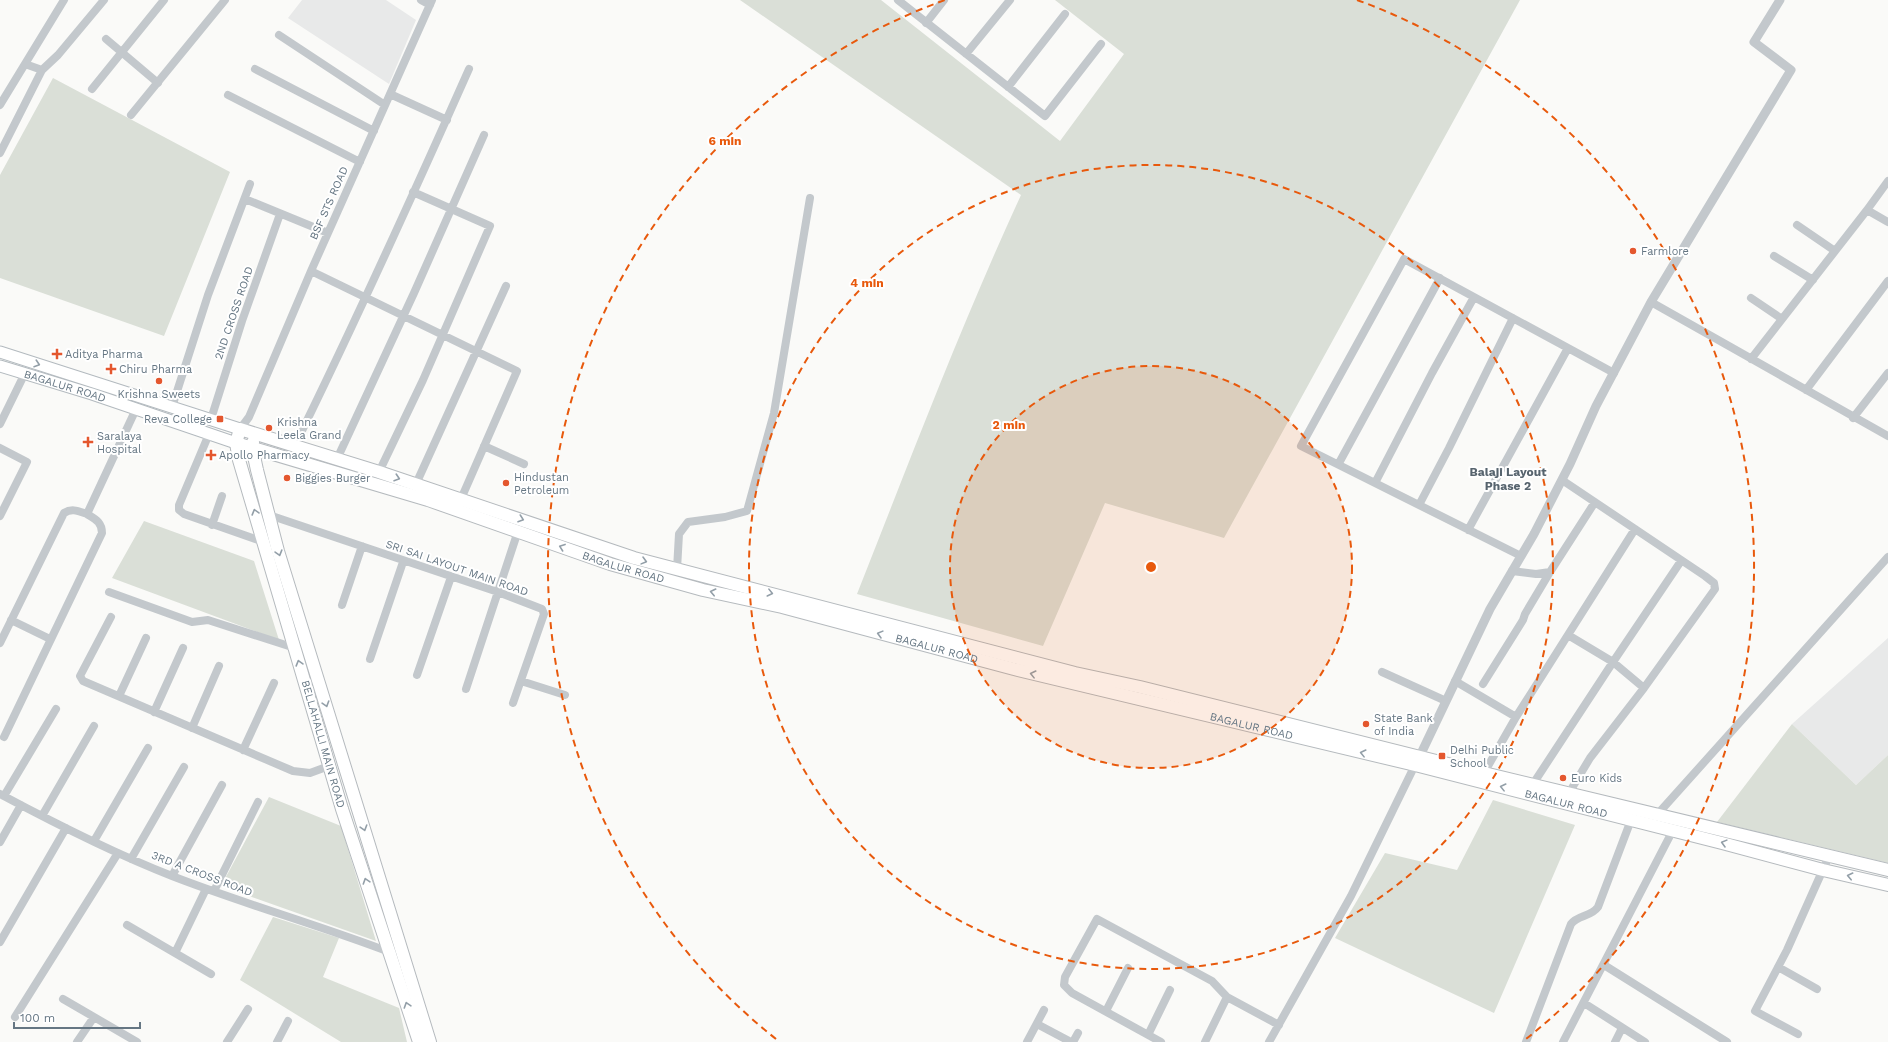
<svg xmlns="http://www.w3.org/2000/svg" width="1888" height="1042" viewBox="0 0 1888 1042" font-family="'Work Sans',sans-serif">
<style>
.built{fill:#e8e9e9}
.green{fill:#dadfd7}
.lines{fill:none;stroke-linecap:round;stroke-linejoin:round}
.secondary-casing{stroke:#b3babf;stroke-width:13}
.primary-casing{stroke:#b5babe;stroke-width:14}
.minor{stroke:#c3c8cc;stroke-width:8}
.tertiary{stroke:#c3c8cc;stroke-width:9}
.secondary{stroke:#fff;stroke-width:11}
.primary{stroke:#fff;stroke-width:12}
.oneway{stroke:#939fa8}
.ring{fill:none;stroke:#e8590c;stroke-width:2;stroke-dasharray:7 5}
.poi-dot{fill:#e4572e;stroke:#fff;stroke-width:1.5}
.labels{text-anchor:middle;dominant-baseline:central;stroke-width:4;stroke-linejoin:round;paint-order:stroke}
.street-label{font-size:11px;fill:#657683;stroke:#fff}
.poi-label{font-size:11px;fill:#657683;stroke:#fff;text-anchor:start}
.neighbourhood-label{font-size:12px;font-weight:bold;fill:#57646e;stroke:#fff}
.centre{fill:#e8590c;stroke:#fff;stroke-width:2}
.ring-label{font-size:12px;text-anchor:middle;font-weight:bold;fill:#e8590c;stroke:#fff;stroke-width:4;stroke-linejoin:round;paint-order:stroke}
</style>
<rect width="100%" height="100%" fill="#fafaf8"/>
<!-- built -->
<path class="built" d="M302 0H386L416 20 389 84 288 18Z
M1888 638V755L1856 785 1792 724Z"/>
<!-- green -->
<path class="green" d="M740 0H881L1060 141 1124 54 1055 0H1520L1224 538 1105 503 1043 646 857 594C910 460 961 325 1021 195Z
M53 78 230 172 164 336 0 278V175Z
M144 521 254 561 279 640 112 578Z
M1792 724 1856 785 1888 755V863L1717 822Z
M269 797 341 826 376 941 221 886Z
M1493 800 1575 825 1494 1013 1335 938 1385 853 1457 870Z
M273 917 339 938 323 977 399 1008 407 1042H341L240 980Z"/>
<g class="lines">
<defs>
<g id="secondary">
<path d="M0 352 240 429"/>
<path id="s1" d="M0 366 92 394 236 443"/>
</g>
<g id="primary">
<path d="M253 442 252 447 257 470 278 551 430 1042"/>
<path id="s2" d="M236 443 428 500 610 564 703 590 782 607 1014 669 1415 765 1722 843 1823 870 1888 885"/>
<path d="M419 1042 342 809 239 460 236 443 240 429 379 472 634 558 1075 673 1140 687 1484 773 1888 870"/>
</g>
</defs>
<!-- secondary casing -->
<use href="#secondary" class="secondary-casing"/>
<!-- primary casing -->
<use href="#primary" class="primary-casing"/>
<!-- minor -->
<path class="minor" d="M421 0 430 5
M898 0 1045 116 1101 44
M926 23 944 0
M279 35 385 105
M106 39 158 83
M966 54 1010 0
M25 64 42 70 58 55 104 0
M255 69 374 131
M1008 87 1065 14
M92 89 164 0
M390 94 447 120
M228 95 360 162
M0 105 64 0
M131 115 225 0
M0 153 42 70
M245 199 328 233
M1867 210 1888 181
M1797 225 1835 251
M1774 256 1813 280
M311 271 517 371 461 499
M1751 298 1782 319
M1651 302 1888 436
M1751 359 1867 210 1888 222
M1806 390 1888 281
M172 407 208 295 250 184
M1853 418 1888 373
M211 419 242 321 280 214
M0 424 25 373
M240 429 249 417 311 271 432 0
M209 434 179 505V510L184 514 264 542
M295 445C356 321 413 195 469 69
M484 446 524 464
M0 448 27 462 0 516
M337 459 414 293 484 135
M1339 463 1440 278
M379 472 423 380 490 226 413 192
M1562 480 1705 576 1714 583 1715 589 1644 688 1590 758 1569 793
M1375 483 1432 373 1474 297
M416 484 506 286
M1419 505 1449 448 1513 318
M269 515 498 592 542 609 544 614 513 703
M212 525 222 496
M1468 530 1568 348
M1521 556 1301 446 1404 259 1614 373
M677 569 679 534 688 522 725 517 747 511 774 413 810 198
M1512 571 1536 574 1550 572 1595 502
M109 592 192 622 208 620 295 648
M342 605 362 546
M111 617 80 676 83 681 293 771 310 773 329 766
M11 620 50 639
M1568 635 1613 662 1681 561
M0 643 64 513C72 508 78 511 87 514L136 409
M370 659 403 562
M1382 672 1446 701
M417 675 451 577
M521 681 565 695
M1455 681 1516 717 1635 529
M1483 684 1523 620 1525 614 1550 572
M466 689 518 531
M119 696 146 638
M154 712 183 648
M192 728 219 666
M4 737 102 533C102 522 95 519 87 514
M243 750 274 683
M1484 773 1516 717
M1533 784 1613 662 1644 688
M0 794C56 824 113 853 172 876 244 904 319 925 392 953
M4 796 56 709
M42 816 94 726
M1655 817 1888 557
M94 841 148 748
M0 842 21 805
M131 859 184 767
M172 876 222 785
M214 891 258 802
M127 925 175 953 206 889
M0 942 66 828
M175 953 211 974
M1604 965 1727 1042
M1778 967 1817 989
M63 999 137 1042
M1584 1003 1645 1042
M1106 1011 1128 968
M15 1017 118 853
M1037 1024 1071 1042
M1798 1034 1755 1011 1787 950 1829 856
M1148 1035 1170 990
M77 1042 94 1017
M227 1042 248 1009
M277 1042 288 1021
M1027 1042 1044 1010
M1073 1042 1078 1033
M1161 1042 1072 993 1064 985 1065 977 1097 919 1212 981 1227 997 1279 1025
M1205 1042 1227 997
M1269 1042 1351 896 1415 765
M1526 1042 1571 924C1578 915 1591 917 1598 907L1631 820
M1563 1042 1673 830
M1615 1042 1622 1028"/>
<!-- tertiary -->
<path class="tertiary" d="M1417 762 1490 609 1534 534 1570 464 1596 406 1651 302 1791 70 1754 42 1780 0"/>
<!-- secondary -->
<use href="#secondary" class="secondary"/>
<!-- primary -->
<use href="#primary" class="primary"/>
</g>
<!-- one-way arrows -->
<defs><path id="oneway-chevron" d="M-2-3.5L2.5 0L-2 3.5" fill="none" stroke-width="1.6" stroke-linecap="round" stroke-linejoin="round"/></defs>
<g class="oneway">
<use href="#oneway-chevron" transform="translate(37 364) rotate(18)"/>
<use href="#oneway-chevron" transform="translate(397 478) rotate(18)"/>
<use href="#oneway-chevron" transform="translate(255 512) rotate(-106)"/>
<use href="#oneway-chevron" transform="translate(521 519) rotate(19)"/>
<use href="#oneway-chevron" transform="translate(562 547) rotate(-160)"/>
<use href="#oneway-chevron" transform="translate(279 553) rotate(74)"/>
<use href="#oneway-chevron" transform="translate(644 561) rotate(15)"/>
<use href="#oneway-chevron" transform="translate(713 592) rotate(-167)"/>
<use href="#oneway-chevron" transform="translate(770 593) rotate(14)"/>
<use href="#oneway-chevron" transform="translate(880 634) rotate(-165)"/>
<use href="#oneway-chevron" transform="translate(299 663) rotate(-106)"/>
<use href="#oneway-chevron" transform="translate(1033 674) rotate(-166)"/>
<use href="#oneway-chevron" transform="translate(326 704) rotate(73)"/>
<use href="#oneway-chevron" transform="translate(1363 753) rotate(-166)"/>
<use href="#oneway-chevron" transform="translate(1503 787) rotate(-166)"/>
<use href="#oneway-chevron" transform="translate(364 828) rotate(73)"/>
<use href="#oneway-chevron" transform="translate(1724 843) rotate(-165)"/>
<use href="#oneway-chevron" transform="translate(1850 876) rotate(-167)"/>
<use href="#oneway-chevron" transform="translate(366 881) rotate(-108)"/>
<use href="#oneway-chevron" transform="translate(407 1005) rotate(-108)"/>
</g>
<!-- distance rings -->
<circle cx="1151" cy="567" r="201" fill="#e8590c" fill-opacity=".12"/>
<g class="ring">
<circle cx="1151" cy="567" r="201"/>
<circle cx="1151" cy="567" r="402"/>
<path d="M776 1039A603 603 0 0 1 945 0M1357 0A603 603 0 0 1 1526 1039"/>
</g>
<!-- markers -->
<g class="poi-dot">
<circle cx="1633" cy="251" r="4"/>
<path d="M55 348h4v4h4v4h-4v4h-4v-4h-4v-4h4z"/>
<path d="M109 363h4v4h4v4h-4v4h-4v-4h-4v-4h4z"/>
<circle cx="159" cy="381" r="4"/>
<rect x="216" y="415" width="8" height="8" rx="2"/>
<circle cx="269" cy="428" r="4"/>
<path d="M86 436h4v4h4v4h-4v4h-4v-4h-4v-4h4z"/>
<path d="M209 449h4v4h4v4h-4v4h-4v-4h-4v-4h4z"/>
<circle cx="287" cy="478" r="4"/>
<circle cx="506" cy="483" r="4"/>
<circle cx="1366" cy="724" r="4"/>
<rect x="1438" y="752" width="8" height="8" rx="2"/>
<circle cx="1563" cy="778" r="4"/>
</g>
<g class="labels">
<!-- street labels -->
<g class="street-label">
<text transform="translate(329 203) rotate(-66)">BSF STS ROAD</text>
<text transform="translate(234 313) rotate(-71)">2ND CROSS ROAD</text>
<text stroke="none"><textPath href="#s1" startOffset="68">BAGALUR ROAD</textPath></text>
<text stroke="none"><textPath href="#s2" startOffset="407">BAGALUR ROAD</textPath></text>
<text transform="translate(457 568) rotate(19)">SRI SAI LAYOUT MAIN ROAD</text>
<text stroke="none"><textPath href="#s2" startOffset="731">BAGALUR ROAD</textPath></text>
<text stroke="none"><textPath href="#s2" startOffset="1055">BAGALUR ROAD</textPath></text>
<text transform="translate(323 744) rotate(74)">BELLAHALLI MAIN ROAD</text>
<text stroke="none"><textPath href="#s2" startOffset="1379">BAGALUR ROAD</textPath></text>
<text transform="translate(202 874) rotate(21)">3RD A CROSS ROAD</text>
</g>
<!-- poi labels -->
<g class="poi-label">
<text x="1641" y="251">Farmlore</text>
<text x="65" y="354">Aditya Pharma</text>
<text x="119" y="369">Chiru Pharma</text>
<text x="159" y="394" text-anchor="middle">Krishna Sweets</text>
<text x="212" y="419" text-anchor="end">Reva College</text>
<text x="277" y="422">Krishna<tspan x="277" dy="13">Leela Grand</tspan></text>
<text x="97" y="436">Saralaya<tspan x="97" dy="13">Hospital</tspan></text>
<text x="219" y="455">Apollo Pharmacy</text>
<text x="514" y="477">Hindustan<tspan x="514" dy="13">Petroleum</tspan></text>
<text x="295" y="478">Biggies Burger</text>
<text x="1374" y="718">State Bank<tspan x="1374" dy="13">of India</tspan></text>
<text x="1450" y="750">Delhi Public<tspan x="1450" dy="13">School</tspan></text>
<text x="1571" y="778">Euro Kids</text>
</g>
<!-- neighbourhood labels -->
<g class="neighbourhood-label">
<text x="1508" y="472">Balaji Layout<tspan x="1508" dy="14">Phase 2</tspan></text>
</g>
</g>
<circle cx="1151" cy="567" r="6" class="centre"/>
<g class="ring-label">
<text x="725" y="145">6 min</text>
<text x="867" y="287">4 min</text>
<text x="1009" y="429">2 min</text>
</g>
<!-- scale -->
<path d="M14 1022v6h126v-6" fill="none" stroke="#657683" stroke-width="2"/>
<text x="20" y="1022" font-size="12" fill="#657683" stroke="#ffffff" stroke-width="3" paint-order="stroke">100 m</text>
</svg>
